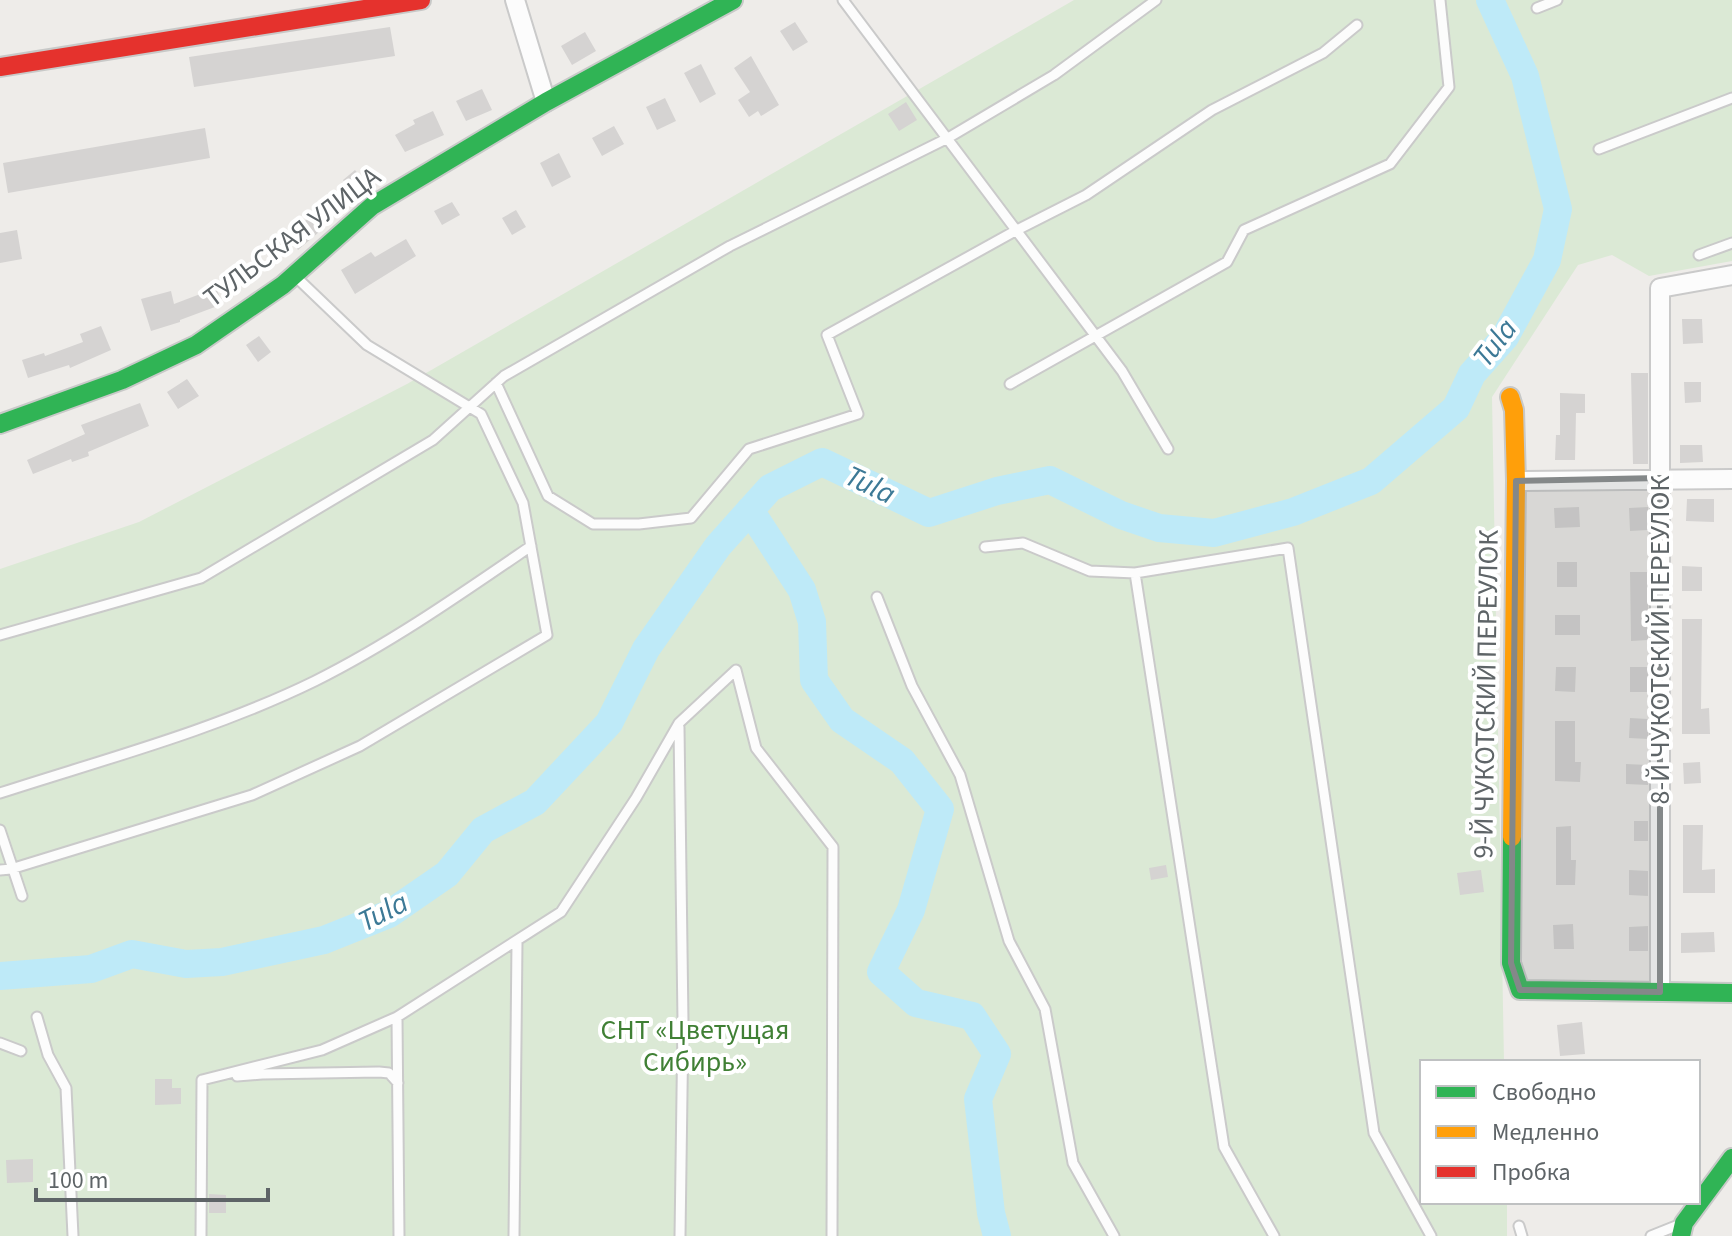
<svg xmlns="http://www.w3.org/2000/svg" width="1732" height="1236" viewBox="0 0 1732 1236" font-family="'Source Sans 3',sans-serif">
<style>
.green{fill:#dbe9d5}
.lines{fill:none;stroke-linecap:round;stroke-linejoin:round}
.river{stroke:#beeaf8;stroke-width:28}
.building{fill:#d5d3d2}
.lane-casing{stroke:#cacaca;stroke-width:13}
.street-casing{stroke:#cacaca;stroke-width:22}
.fast-casing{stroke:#c8c9c8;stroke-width:22}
.slow-casing{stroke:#c8c9c8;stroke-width:22}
.jam-casing{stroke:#c8c9c8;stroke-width:22}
.lane{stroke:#fcfcfc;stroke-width:9}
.street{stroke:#fcfcfc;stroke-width:18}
.fast{stroke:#30b455;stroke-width:18}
.slow{stroke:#ff9f0a;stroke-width:18}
.jam{stroke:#e5322d;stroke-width:18}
.marked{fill:#848889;fill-opacity:0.2;stroke:#848889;stroke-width:6;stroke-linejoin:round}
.labels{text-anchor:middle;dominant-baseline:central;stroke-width:8;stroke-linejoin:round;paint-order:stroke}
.street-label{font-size:28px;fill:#5e6467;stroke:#fff}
.park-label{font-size:28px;fill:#408035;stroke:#fff}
.water-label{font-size:30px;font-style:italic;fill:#3c7996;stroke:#fff}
</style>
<rect width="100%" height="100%" fill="#eeece9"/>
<!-- green -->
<path class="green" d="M1074 0H1732V261L1649 276 1612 255 1578 265 1492 397 1504 1062H1422V1202H1507V1236H0V569L139 522 407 384Z"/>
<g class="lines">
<!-- river -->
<path class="river" d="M750 510 802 590 812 622 814 680 842 720 902 761 940 809 911 910 881 972 916 1003 972 1016 997 1054 978 1099 991 1213 997 1236
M0 976 91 969 132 954 186 964 222 962 324 940 389 914 447 874 483 830 535 802 609 723 646 649 718 546 770 488 822 462 929 513 997 491 1050 480 1121 515 1159 528 1214 533 1293 512 1371 481 1456 408 1472 374 1505 337 1547 260 1558 209 1525 76 1490 0"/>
</g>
<!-- building -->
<path class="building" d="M795 22 808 42 793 51 780 31Z
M390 27 395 56 194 87 189 57Z
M585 32 596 51 572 65 561 46Z
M751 56 779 105 761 116 758 111 749 117 738 100 750 92 734 68Z
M701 64 716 94 700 103 684 73Z
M482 89 492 110 466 121 456 101Z
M665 98 676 121 657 130 646 107Z
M906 102 917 120 899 131 888 114Z
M433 111 444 135 405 152 395 135 415 124 413 120Z
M614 126 624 144 602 156 592 138Z
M205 128 210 158 8 193 3 163Z
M559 153 571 177 552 187 540 163Z
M355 170 368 186 355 196 343 180Z
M452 202 460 215 442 225 434 211Z
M516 210 526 227 512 235 502 218Z
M309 218 319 232 298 250 287 234Z
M17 230 22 259 0 263V233Z
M406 239 416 256 355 294 341 270 371 252 375 257Z
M216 288 223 304 180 320V322L151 331 141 299 171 291 174 304Z
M1682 319H1702L1703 343 1683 344Z
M101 326 111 350 70 368 69 365 28 378 22 360 44 353 45 356 83 342 80 334Z
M259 336 271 352 258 362 246 345Z
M1631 373H1648V464H1633Z
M187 379 199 396 178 409 167 392Z
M1684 382H1701V402L1685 403Z
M1560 393 1585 394V413H1576L1575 460H1555L1556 435H1560Z
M140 403 149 426 88 452 89 456 72 462 71 459 33 474 27 460 85 434 81 425Z
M1680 445H1702L1703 462 1680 463Z
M1687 499H1714V522L1686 521Z
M1579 507 1580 527 1555 528 1554 508Z
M1648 507V530L1630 531 1629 508Z
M1557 562H1577V587H1557Z
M1682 566 1702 567V591H1682Z
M1630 572H1648V640L1631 641Z
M1555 615H1580V635H1555Z
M1682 619H1702L1701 709 1709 708 1710 734H1682Z
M1556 667H1576L1575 692 1555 691Z
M1630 667H1648V692H1630Z
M1630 718 1648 719V739L1629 738Z
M1555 721H1575V762H1581L1580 782 1555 781Z
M1700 762 1701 783 1684 784 1683 763Z
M1626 764 1648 765V785L1626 784Z
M1634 821H1648V841H1634Z
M1683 825H1703L1702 870 1715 869V893H1683Z
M1571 826V860H1576L1575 885H1556V827Z
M1166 865 1168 877 1151 880 1149 868Z
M1481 870 1484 892 1460 895 1457 873Z
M1629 870 1648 871V896L1629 895Z
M1573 924 1574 949H1554L1553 925Z
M1648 926V951H1629V927Z
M1714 932 1715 952 1681 953V933Z
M1582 1022 1585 1054 1560 1056 1557 1025Z
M155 1079H172V1088H181V1104L155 1105Z
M33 1159V1182L7 1183 6 1160Z
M209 1194 226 1195V1213H209Z"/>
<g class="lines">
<defs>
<path id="lane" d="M843 0 1122 371 1168 449
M1537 8 1557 0
M1599 149 1732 98
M1699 255 1732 243
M496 383 548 496 593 524H639L691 518 749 449 858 414 827 335 1017 230 1086 195 1212 110 1323 53 1357 25
M1010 384 1227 262 1244 230 1390 164 1449 87 1440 0
M985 547 1023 543 1090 571 1135 573 1288 548 1374 1133 1431 1236
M1135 573 1224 1147 1274 1236
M877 597 912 686 960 775 1009 941 1045 1009 1073 1163 1114 1236
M0 635 201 578 433 440 504 376 730 246 948 138 1054 75 1156 0
M679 727 683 1022 680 1236
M0 793C105 759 215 730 315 681 391 643 461 594 531 546
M0 830 22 896
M0 870 11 869 252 795 360 746 547 635 523 503 481 414 367 345 295 276
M37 1017 48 1055 66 1088 73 1236
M397 1017 399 1236
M0 1043 21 1051
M237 1076 262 1074 379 1072 389 1073 398 1083
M202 1080 322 1050 397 1017 561 912 636 798 679 723 736 670 756 748 833 847 832 1236
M1519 1226 1522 1236
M201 1236 202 1080
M514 1236 517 942
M1651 1236 1681 1224"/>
<path id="street" d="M515 0 546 102
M1516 481 1732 479
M1660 992V288L1732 275"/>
<path id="fast" d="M0 424 122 380 196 345 283 285 372 206 546 102 733 0
M1512 837 1511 963 1520 990 1732 993
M1681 1236 1684 1223 1732 1158"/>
<path id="slow" d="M1510 397 1514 410 1516 481 1512 837"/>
<path id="jam" d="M0 67 421 0"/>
</defs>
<!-- lane casing -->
<use href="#lane" class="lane-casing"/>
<!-- street casing -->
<use href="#street" class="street-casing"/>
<!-- fast casing -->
<use href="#fast" class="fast-casing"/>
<!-- slow casing -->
<use href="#slow" class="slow-casing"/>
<!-- jam casing -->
<use href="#jam" class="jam-casing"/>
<!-- lane -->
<use href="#lane" class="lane"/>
<!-- street -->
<use href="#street" class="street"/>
<!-- fast -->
<use href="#fast" class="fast"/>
<!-- slow -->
<use href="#slow" class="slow"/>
<!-- jam -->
<use href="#jam" class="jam"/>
</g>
<!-- marked area -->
<path class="marked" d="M1660 478V992L1520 990 1511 963 1516 481Z"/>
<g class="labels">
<!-- street labels -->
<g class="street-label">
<text transform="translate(292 237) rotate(-37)">ТУЛЬСКАЯ УЛИЦА</text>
<text transform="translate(1660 640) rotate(-90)">8-Й ЧУКОТСКИЙ ПЕРЕУЛОК</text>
<text transform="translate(1486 694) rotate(-89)">9-Й ЧУКОТСКИЙ ПЕРЕУЛОК</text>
</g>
<!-- park labels -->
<g class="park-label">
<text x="695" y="1030">СНТ «Цветущая<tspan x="695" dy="32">Сибирь»</tspan></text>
</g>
<!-- water labels -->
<g class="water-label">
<text transform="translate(1495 343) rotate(-53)">Tula</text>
<text transform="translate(870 485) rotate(25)">Tula</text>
<text transform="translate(383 912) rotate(-27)">Tula</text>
</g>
</g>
<!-- legend -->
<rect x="1420" y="1060" width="280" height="144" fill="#ffffff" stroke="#bfc1c2" stroke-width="2"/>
<rect x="1436" y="1086" width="40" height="12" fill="#30b455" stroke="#bfc1c2" stroke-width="2"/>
<text x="1492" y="1100" font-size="24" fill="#5e6467">Свободно</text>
<rect x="1436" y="1126" width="40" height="12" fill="#ff9f0a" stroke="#bfc1c2" stroke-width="2"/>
<text x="1492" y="1140" font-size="24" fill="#5e6467">Медленно</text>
<rect x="1436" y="1166" width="40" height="12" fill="#e5322d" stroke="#bfc1c2" stroke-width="2"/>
<text x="1492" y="1180" font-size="24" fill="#5e6467">Пробка</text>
<!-- scale -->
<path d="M36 1188v12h232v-12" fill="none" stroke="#5e6467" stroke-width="4"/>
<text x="48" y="1188" font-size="24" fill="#5e6467" stroke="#ffffff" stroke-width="6" paint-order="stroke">100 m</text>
</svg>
